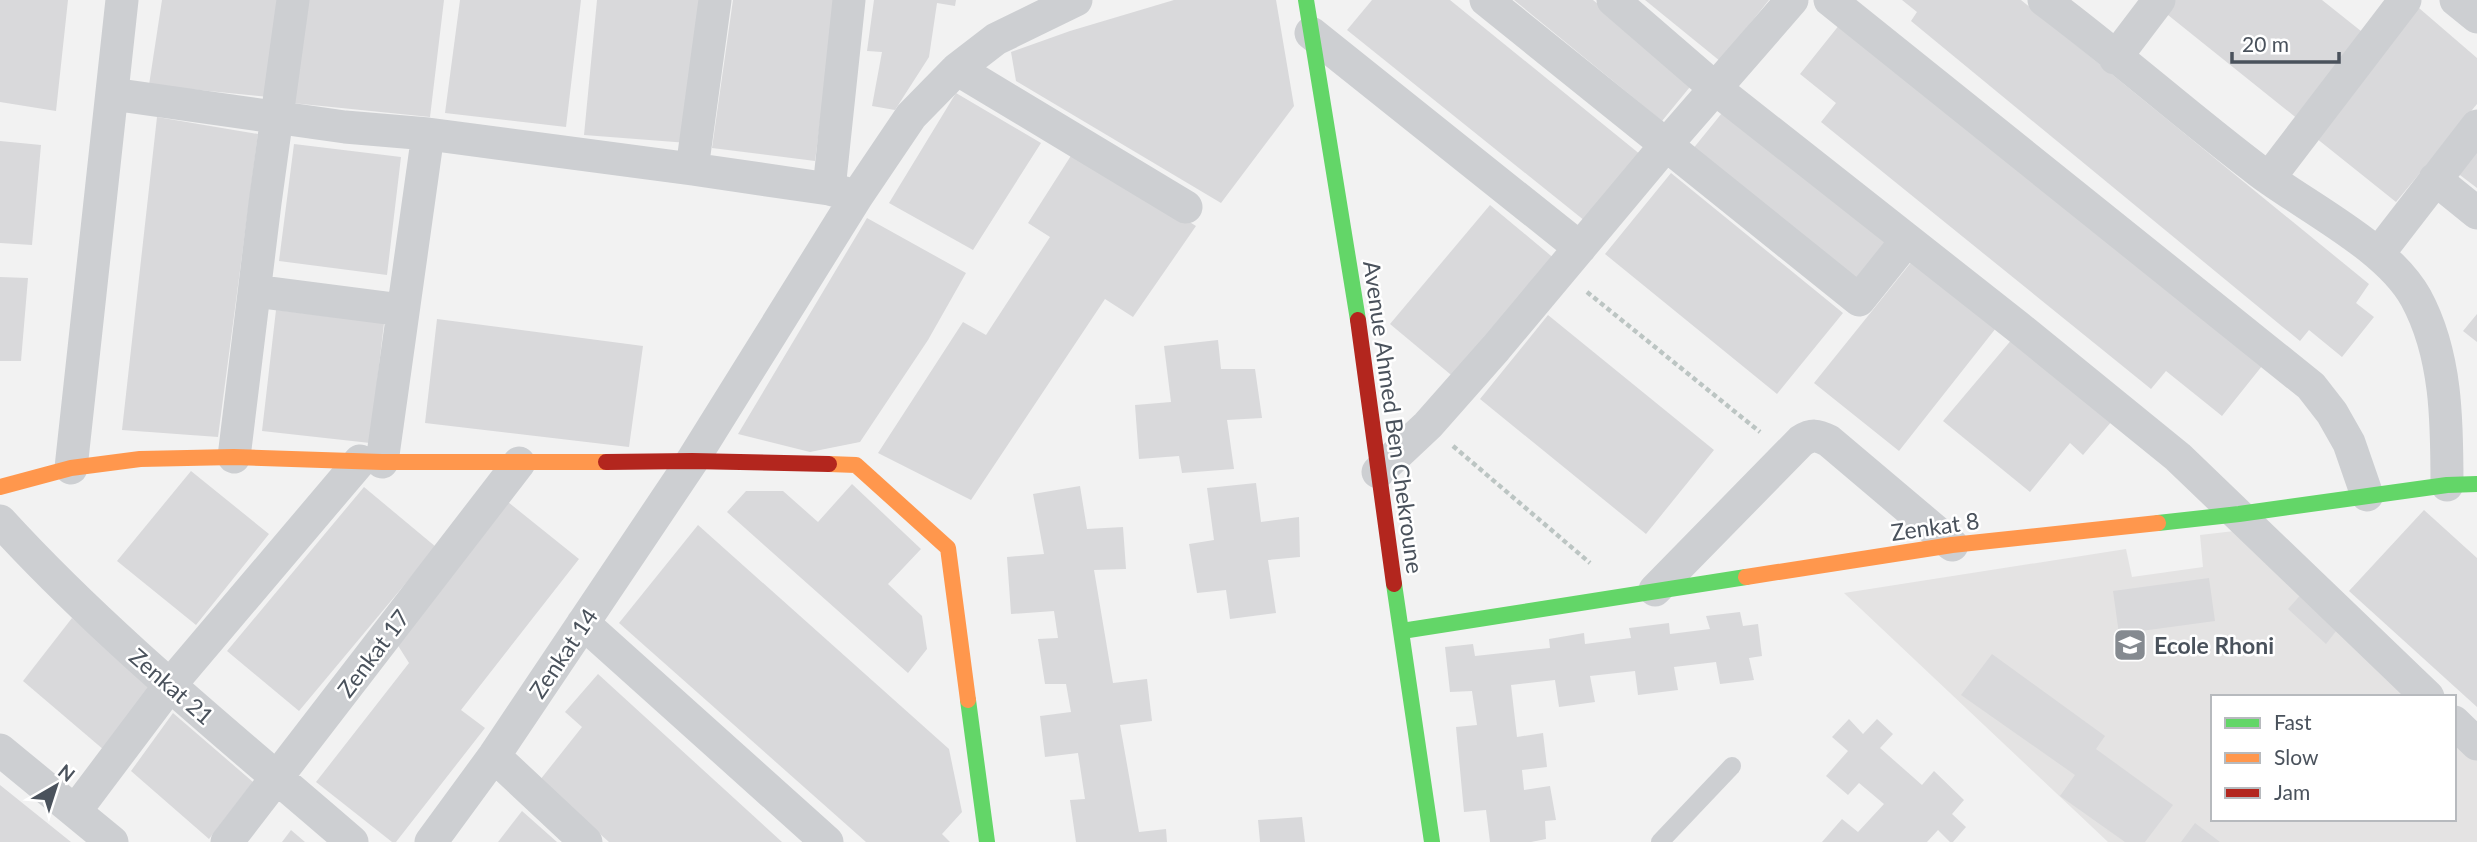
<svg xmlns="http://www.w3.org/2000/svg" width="2477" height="842" viewBox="0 0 2477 842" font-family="Lato,sans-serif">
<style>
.education{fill:#e4e3e3}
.building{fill:#d9d9db}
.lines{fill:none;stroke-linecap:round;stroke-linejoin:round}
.path{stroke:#bcc5c3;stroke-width:4.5;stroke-dasharray:5 3.5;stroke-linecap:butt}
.lane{stroke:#cdcfd2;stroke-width:18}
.street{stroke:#cdcfd2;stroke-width:33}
.fast{stroke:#63d668;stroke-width:16}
.slow{stroke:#ff974d;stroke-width:16}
.jam{stroke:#b3261e;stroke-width:16}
.labels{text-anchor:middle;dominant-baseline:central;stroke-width:5;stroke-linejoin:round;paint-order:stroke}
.street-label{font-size:23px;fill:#4a525c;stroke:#fff}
.poi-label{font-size:23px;font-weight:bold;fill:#4a525c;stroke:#fff;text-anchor:start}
</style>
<rect width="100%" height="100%" fill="#f2f2f2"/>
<!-- education -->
<path class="education" d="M2243 530 2416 697H2213V819H2454V734L2477 756V842H2108L1844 593 2126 549 2132 577 2203 567 2200 535Z"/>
<!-- building -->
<path class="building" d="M0 0H68L56 111 0 102Z
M162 0H277L268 97 149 85Z
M307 0H444L430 117 292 103Z
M460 0H581L566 127 445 113Z
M597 0H701L688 143 584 135Z
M733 0H836L815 161 712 148Z
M874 0H956L955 6 937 3 929 57 895 110 872 106 882 52 867 51Z
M1174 0H1276L1294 106 1221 203 1016 81 1011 52 1070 31Z
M1372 0H1450L1641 155 1585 221 1347 30Z
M1514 0H1593L1694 82 1662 121Z
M1645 0H1769L1720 61Z
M1902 0H2021L2369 284 2356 303 2374 317 2342 357 2309 330 2300 341 1911 21 1917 12Z
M2172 0H2322L2366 35 2299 120 2163 11Z
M2412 2 2477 58V104L2396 202 2316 138Z
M1844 19 2266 361 2222 416 2166 371 2151 389 1821 122 1836 103 1800 74Z
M956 93 1041 143 973 250 889 203Z
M1726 108 1890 241 1856 283 1692 150Z
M157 117 258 134 218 437 122 430Z
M0 141 41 145 32 245 0 243Z
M294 144 401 157 387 275 279 261Z
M2477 146V188L2456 172Z
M1074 151 1196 226 1133 317 1105 299 971 500 878 453 963 322 986 335 1050 237 1028 223Z
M1671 173 1843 313 1777 394 1605 254Z
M1490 205 1556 260 1456 379 1390 324Z
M867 218 966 273 928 340 860 442 810 452 738 434Z
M1913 260 1996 328 1899 451 1814 383Z
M0 277 28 278 21 361H0Z
M276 310 384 323 370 443 262 431Z
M2477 314V342L2463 331Z
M1548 315 1714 450 1646 534 1480 399Z
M437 319 643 346 629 447 425 423Z
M2013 338 2112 421 2083 455 2070 443 2030 492 1943 421Z
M1218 340 1221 369H1255L1262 418 1227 420 1234 469 1182 473 1179 456 1139 459 1135 405 1171 402 1164 346Z
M191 471 269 534 196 625 117 561Z
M1256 483 1261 522 1299 517 1300 557 1268 560 1276 613 1230 619 1226 590 1197 593 1189 544 1214 540 1207 488Z
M852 484 921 549 888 584 922 616 927 649 908 673 727 512 746 491H783L818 522Z
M1080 486 1087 529 1123 527 1126 569 1094 570 1113 683 1147 679 1152 721 1120 725 1139 832 1166 829 1167 842H1076L1070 800 1085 799 1078 753 1045 757 1040 716 1071 712 1066 684H1045L1038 639 1058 638 1054 611 1011 614 1007 557 1044 554 1033 494Z
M364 487 436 547 299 711 227 651Z
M508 502 579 559 461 710 485 728 396 842H392L316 782 409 663 397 644Z
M2424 510 2477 558V707L2349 591Z
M698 525 949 749 962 812 942 834 950 842H866L619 623Z
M2209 578 2215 621 2119 634 2113 591Z
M2304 591 2340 626 2326 644 2288 609Z
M1740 612 1743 626 1758 624 1762 656 1749 658 1754 680 1720 684 1716 662 1674 667 1678 690 1638 695 1635 671 1590 676 1595 702 1559 707 1555 680 1511 685 1517 737 1543 733 1547 767 1522 770 1524 790 1550 786 1556 820 1545 821 1546 839 1531 842H1490L1486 810 1464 812 1456 727 1477 725 1472 691 1450 692 1445 647 1473 644 1475 656 1550 648 1549 639 1584 633 1585 644 1631 638 1629 628 1669 623 1670 634 1710 629 1706 616Z
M72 618 152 684 104 750 23 681Z
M1992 654 2105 736 2096 749 2173 805 2145 842H2125L2060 796 2075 775 1961 695Z
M598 674 782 842H609L540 780 582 727 565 712Z
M173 713 253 782 209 839 131 771Z
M1849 719 1863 734 1877 719 1893 734 1880 748 1922 785 1934 771 1964 800 1952 814 1966 827 1953 842H1950L1938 830 1927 842H1822L1842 819 1858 832 1884 804 1859 783 1848 795 1826 776 1848 751 1832 737Z
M0 785 71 842H0Z
M522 811 557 842H498Z
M1302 817 1305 842H1260L1258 820Z
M2195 823 2220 842H2181Z
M291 830 305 842H282Z"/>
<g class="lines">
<!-- path -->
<path class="path" d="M1587 292 1760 432
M1453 446 1590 563"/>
<!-- lane -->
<path class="lane" d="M1660 842 1732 766"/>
<!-- street -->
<path class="street" d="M1486 0 1859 300 1907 240
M1613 0 1716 89 2018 327 2178 457 2428 697
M1830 0 2311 386 2332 413 2349 443 2367 495
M2044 0C2118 55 2187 117 2260 172 2308 208 2388 247 2416 298 2447 355 2447 423 2447 485
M2456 0 2477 17
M1311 33 1580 248
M2115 58 2159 0
M957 69 1186 207
M112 94 345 127 428 134 692 169 829 189 857 196
M692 169 715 0
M2269 178 2405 0
M2435 179 2477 213
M829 189 849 0
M2378 254 2477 126
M255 291 402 310
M234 457 265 203 293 0
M382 462 428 134
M71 468 122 0
M1378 472 1428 425 1496 348 1665 146 1792 0
M0 521C107 638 232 738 352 842
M1655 590 1801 441C1812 434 1817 435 1829 441L1952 545
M583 623 827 842
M2454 722 2477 744
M0 750 112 842
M494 756 586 842
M76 810 170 685 360 461
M227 842 519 463
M431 842 494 756 692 461 857 196 911 116 957 69 996 39 1076 0"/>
<!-- fast -->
<path class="fast" d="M1306 0 1358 320
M2158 523 2239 514 2447 485 2477 484
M1394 584 1432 842
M1402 631 1746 577
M968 700 987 842"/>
<!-- slow -->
<path class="slow" d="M829 464 856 465 948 548 968 700
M0 487 71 468 140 459 234 457 382 462H606
M1746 577 1952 545 2158 523"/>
<!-- jam -->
<path class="jam" d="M1358 320 1394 584
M606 462 692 461 829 464"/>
</g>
<!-- icons -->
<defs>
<symbol id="school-square" viewBox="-11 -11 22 22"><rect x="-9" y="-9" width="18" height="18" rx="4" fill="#858a90" stroke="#fff"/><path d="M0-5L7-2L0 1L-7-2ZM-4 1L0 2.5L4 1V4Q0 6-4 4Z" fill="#fff"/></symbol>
</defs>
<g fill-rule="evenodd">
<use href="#school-square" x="2111" y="626" width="38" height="38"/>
</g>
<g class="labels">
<!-- street labels -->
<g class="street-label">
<text transform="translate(1394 417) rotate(82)">Avenue Ahmed Ben Chekroune</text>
<text transform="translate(1935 526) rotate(-8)">Zenkat 8</text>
<text transform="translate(373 653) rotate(-53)">Zenkat 17</text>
<text transform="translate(563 653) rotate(-56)">Zenkat 14</text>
<text transform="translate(172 686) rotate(41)">Zenkat 21</text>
</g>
<!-- poi labels -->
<g class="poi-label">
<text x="2154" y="645">Ecole Rhoni</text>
</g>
</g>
<!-- legend -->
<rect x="2211" y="695" width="245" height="126" fill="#ffffff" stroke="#b7babe" stroke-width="2"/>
<rect x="2225" y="718" width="35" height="10" fill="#63d668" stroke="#b7babe" stroke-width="2"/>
<text x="2274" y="730" font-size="21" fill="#4a525c">Fast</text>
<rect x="2225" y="753" width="35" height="10" fill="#ff974d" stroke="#b7babe" stroke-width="2"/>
<text x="2274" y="765" font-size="21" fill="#4a525c">Slow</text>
<rect x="2225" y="788" width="35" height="10" fill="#b3261e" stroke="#b7babe" stroke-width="2"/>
<text x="2274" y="800" font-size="21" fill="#4a525c">Jam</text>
<!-- north arrow -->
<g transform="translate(56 786) rotate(39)" stroke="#ffffff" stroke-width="5" paint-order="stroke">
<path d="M0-5L12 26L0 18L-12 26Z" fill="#4a525c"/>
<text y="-10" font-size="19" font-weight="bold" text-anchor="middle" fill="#4a525c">N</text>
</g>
<!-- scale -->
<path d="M2232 52v10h107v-10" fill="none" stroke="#4a525c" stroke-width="3.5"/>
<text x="2242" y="52" font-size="21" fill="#4a525c" stroke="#ffffff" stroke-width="5" paint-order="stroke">20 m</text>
</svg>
